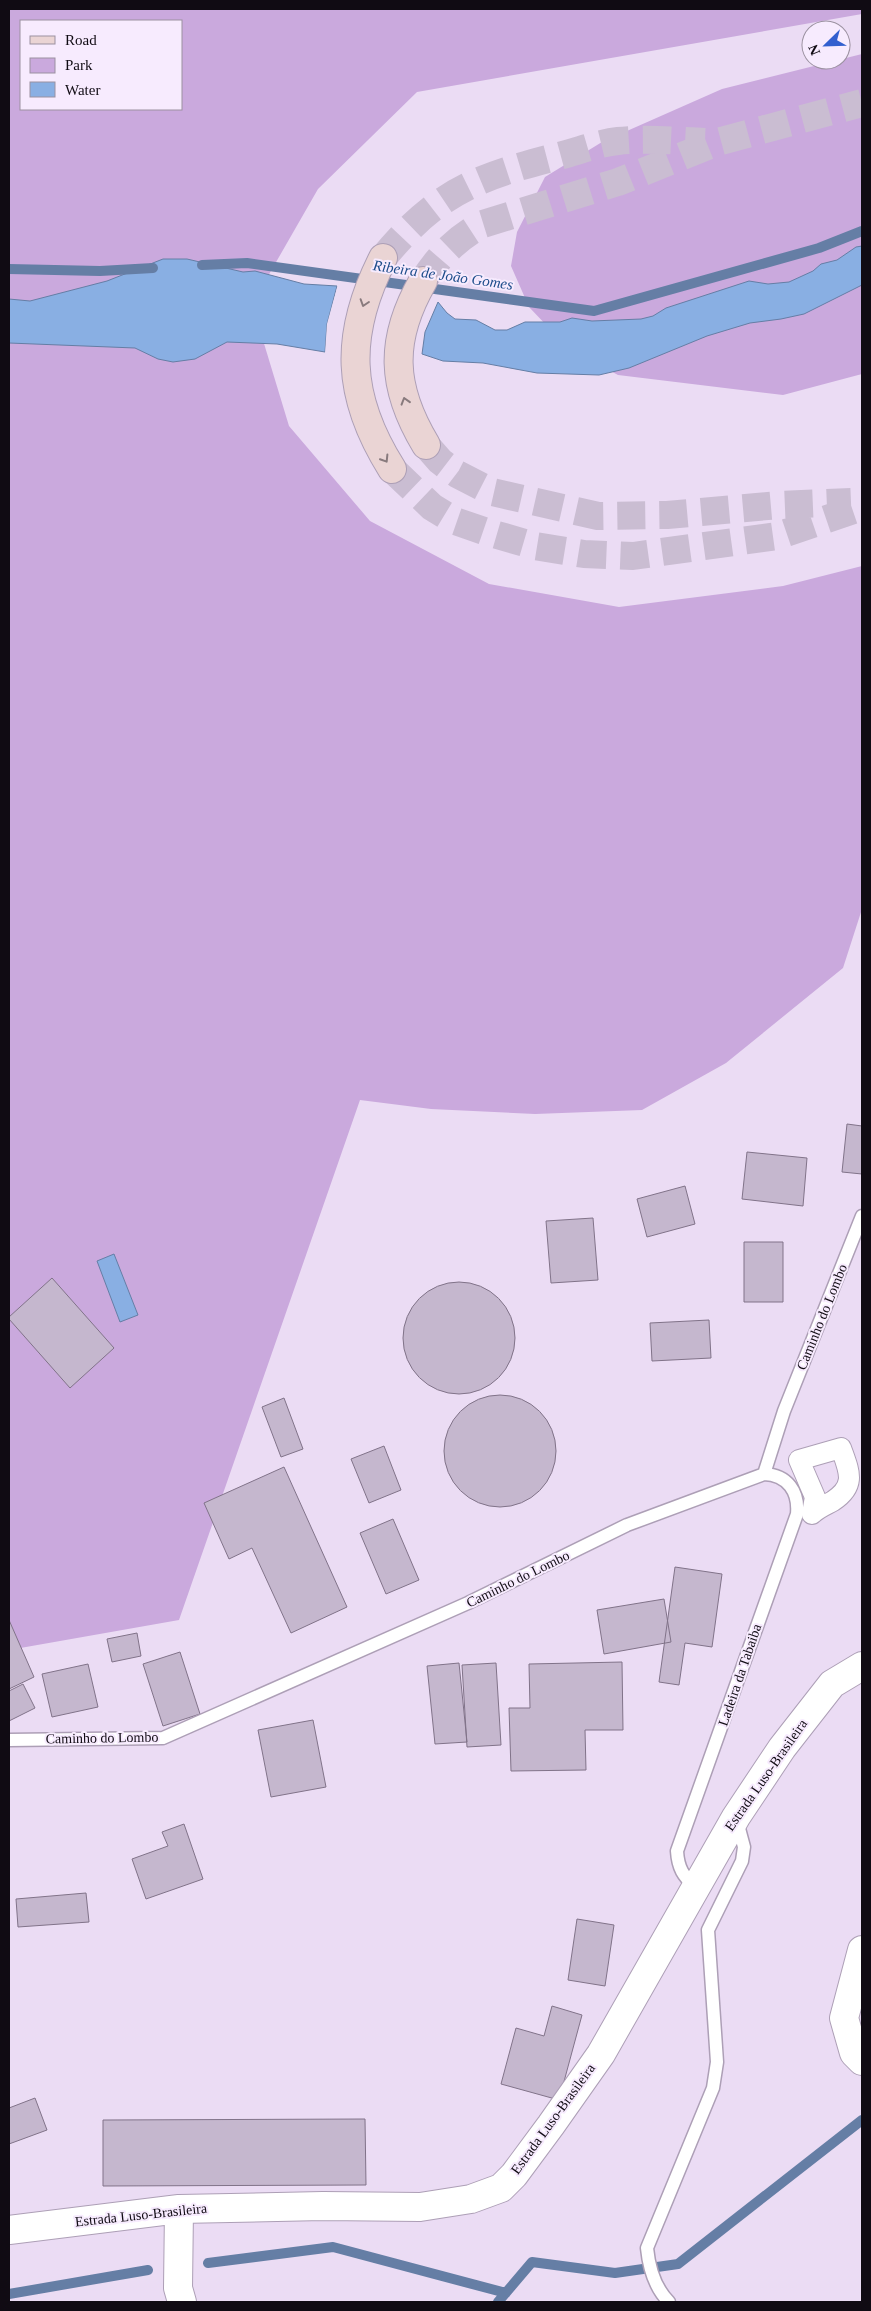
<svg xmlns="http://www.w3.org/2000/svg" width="871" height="2311" viewBox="0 0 871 2311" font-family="Georgia,serif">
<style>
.green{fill:#caa9dd;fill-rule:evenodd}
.water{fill:#89afe3;stroke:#657ea5}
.pier{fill:#ebdcf4}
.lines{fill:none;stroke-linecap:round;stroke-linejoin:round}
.stream{stroke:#657ea5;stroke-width:10}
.building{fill:#c5b7ce;stroke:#817389}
.secondary-tunnel{stroke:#cabdd2;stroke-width:28;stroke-dasharray:28 14;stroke-linecap:butt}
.service-casing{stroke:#ad9fb6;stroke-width:15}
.pedestrian-casing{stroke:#ad9fb6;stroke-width:22}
.tertiary-casing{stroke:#ad9fb6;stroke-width:30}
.secondary-casing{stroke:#ad9fb6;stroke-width:30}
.service{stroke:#fff;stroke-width:12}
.pedestrian{stroke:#fff;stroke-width:20}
.tertiary{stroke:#fff;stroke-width:28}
.secondary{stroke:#ead4d4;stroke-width:28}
.oneway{stroke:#887a7d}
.labels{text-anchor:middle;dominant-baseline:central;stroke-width:4;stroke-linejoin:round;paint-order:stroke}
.street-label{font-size:14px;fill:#100b13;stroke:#f7ebfe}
.water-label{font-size:15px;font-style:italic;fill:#1c4c8a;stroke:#f7ebfe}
</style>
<rect width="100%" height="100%" fill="#ebdcf4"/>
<!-- green -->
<path class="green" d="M9 9H862V14L417 92 318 189 252 304 289 426 370 521 489 584 619 607 783 586 862 566V909L843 968 726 1063 642 1110 535 1114 431 1109 360 1100 179 1620 9 1650ZM21 21H181V109H21Z
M862 54V374L783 395 618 375 569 349 529 307 511 266 517 232 545 177 602 142 722 89Z"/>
<!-- water -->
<path class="water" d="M862 246V285L804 314 781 319 750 323 707 336 629 368 599 375 537 373 483 363 443 361 422 354 425 332 438 302 447 313 455 319 476 320 495 330H507L525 322H560L572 318 592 321 641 319 653 316 666 308 749 281 768 284 789 282 813 271 821 264 837 260 856 247Z
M163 259H187L243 272 255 271 304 284 337 286 327 324 325 352 277 344 227 342 195 359 173 362 158 359 135 348 9 343V299L30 301 107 281Z
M114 1254 138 1315 120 1322 97 1261Z"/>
<!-- pier -->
<path class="pier" d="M338 284 340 287 330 324 327 352 325 354 327 324Z"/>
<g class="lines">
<!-- stream -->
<path class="stream" d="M202 265 247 263 594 311 819 248 862 231
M9 269 100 271 153 268
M208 2263 333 2247 506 2293
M9 2294 148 2270
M498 2302 532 2262 615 2273 678 2264 862 2120"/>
</g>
<!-- building -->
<path class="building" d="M847 1124 862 1126V1174L842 1172Z
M747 1152 807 1158 803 1206 742 1199Z
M685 1186 695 1224 647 1237 637 1199Z
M593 1218 598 1280 551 1283 546 1221Z
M744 1242H783V1302H744Z
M52 1278 114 1348 70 1388 9 1319V1317Z
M403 1338a56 56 0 1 1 112 0a56 56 0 1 1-112 0Z
M709 1320 711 1358 652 1361 650 1323Z
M444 1451a56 56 0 1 1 112 0a56 56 0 1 1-112 0Z
M284 1398 303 1449 281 1457 262 1407Z
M384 1446 401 1490 369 1503 351 1459Z
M284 1467 347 1607 291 1633 252 1548 229 1559 204 1503Z
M393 1519 419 1580 386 1594 360 1533Z
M675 1567 722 1574 712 1647 685 1643 679 1685 659 1682Z
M664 1599 671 1642 604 1654 597 1610Z
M9 1620 34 1677 9 1689Z
M137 1633 141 1656 112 1662 107 1639Z
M180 1652 200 1714 163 1726 143 1664Z
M622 1662 623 1730H585L586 1770 511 1771 509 1708H530L529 1664Z
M459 1663 467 1742 435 1744 427 1666Z
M496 1663 501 1745 467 1747 462 1665Z
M88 1664 98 1707 52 1717 42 1674Z
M23 1684 35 1708 9 1721V1691Z
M313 1720 326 1787 271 1797 258 1730Z
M184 1824 203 1879 146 1899 132 1859 168 1846 162 1832Z
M86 1893 89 1922 18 1927 16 1899Z
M577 1919 614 1925 605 1986 568 1980Z
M552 2006 582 2015 559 2100 501 2084 516 2028 544 2036Z
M35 2098 47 2130 9 2144V2108Z
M365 2119 366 2185 103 2186V2120Z"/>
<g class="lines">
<!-- secondary-tunnel -->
<path class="secondary-tunnel" d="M383 258C438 191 478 177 559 156 578 151 599 143 618 141 646 138 677 141 705 142
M423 281C439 256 457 238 483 224L618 182 717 142 862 103
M426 445 440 461 457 474 492 492 598 516 667 515 779 505 851 502
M392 469 432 507 455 521 487 532 535 546 584 554 633 556 777 536 862 507"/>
<defs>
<path id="service" d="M764 1474 784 1411 862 1216
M9 1740 163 1738 468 1603 627 1525 764 1474C788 1475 799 1492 797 1514L677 1851C678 1868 683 1876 696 1888
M669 2302C654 2287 649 2268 647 2248L713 2088 717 2062 708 1930 742 1861 744 1847 737 1821"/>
<path id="pedestrian" d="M841 1448C849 1471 857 1485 833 1501 826 1505 818 1508 812 1514L815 1497 799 1460Z"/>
<path id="tertiary" d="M862 1950 844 2018 854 2053 862 2061
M179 2209 178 2288 182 2302
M9 2230 179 2209 323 2206 420 2207 471 2199 501 2188 514 2175 551 2125 601 2054 736 1817 782 1748 832 1684 862 1666"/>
<path id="secondary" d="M383 258C344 335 346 396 392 469
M423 281C389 340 391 387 426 445"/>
</defs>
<!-- service casing -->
<use href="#service" class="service-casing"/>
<!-- pedestrian casing -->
<use href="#pedestrian" class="pedestrian-casing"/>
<!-- tertiary casing -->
<use href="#tertiary" class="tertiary-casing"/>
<!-- secondary casing -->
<use href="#secondary" class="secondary-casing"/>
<!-- service -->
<use href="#service" class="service"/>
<!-- pedestrian -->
<use href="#pedestrian" class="pedestrian"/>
<!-- tertiary -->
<use href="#tertiary" class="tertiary"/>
<!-- secondary -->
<use href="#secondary" class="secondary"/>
</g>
<!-- one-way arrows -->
<defs><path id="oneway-chevron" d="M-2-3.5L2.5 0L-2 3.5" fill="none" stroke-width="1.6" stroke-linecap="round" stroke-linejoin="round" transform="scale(1.25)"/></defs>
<g class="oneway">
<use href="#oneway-chevron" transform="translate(364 303) rotate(108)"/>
<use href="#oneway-chevron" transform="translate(405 401) rotate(-107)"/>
<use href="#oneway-chevron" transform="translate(385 459) rotate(58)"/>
</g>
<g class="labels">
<!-- street labels -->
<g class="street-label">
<text transform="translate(822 1317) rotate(-68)">Caminho do Lombo</text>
<text transform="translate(518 1579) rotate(-26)">Caminho do Lombo</text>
<text transform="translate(740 1675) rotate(-71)">Ladeira da Tabaiba</text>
<text transform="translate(102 1738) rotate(-1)">Caminho do Lombo</text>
<text transform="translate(766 1775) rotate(-55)">Estrada Luso-Brasileira</text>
<text transform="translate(553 2119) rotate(-54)">Estrada Luso-Brasileira</text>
<text transform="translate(141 2215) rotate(-6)">Estrada Luso-Brasileira</text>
</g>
<!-- water labels -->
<g class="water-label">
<text transform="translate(443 275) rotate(8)">Ribeira de João Gomes</text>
</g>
</g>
<!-- border -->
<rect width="871" height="2311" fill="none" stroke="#100b13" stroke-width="20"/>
<!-- legend -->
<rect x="20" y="20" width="162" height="90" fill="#f7ebfe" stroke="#9b91a0"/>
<rect x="30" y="36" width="25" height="8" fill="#ead4d4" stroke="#9b91a0"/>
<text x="65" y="45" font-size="15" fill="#100b13">Road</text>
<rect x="30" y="58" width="25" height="15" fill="#caa9dd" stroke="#9b91a0"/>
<text x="65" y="70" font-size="15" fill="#100b13">Park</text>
<rect x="30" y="82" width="25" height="15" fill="#89afe3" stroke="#9b91a0"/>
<text x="65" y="95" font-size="15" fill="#100b13">Water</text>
<!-- north arrow -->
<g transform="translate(826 45) rotate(247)"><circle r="24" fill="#f7ebfe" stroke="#9b91a0"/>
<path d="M0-4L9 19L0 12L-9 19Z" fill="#325fcf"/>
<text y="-8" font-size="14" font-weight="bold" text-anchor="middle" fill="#100b13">N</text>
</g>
</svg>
